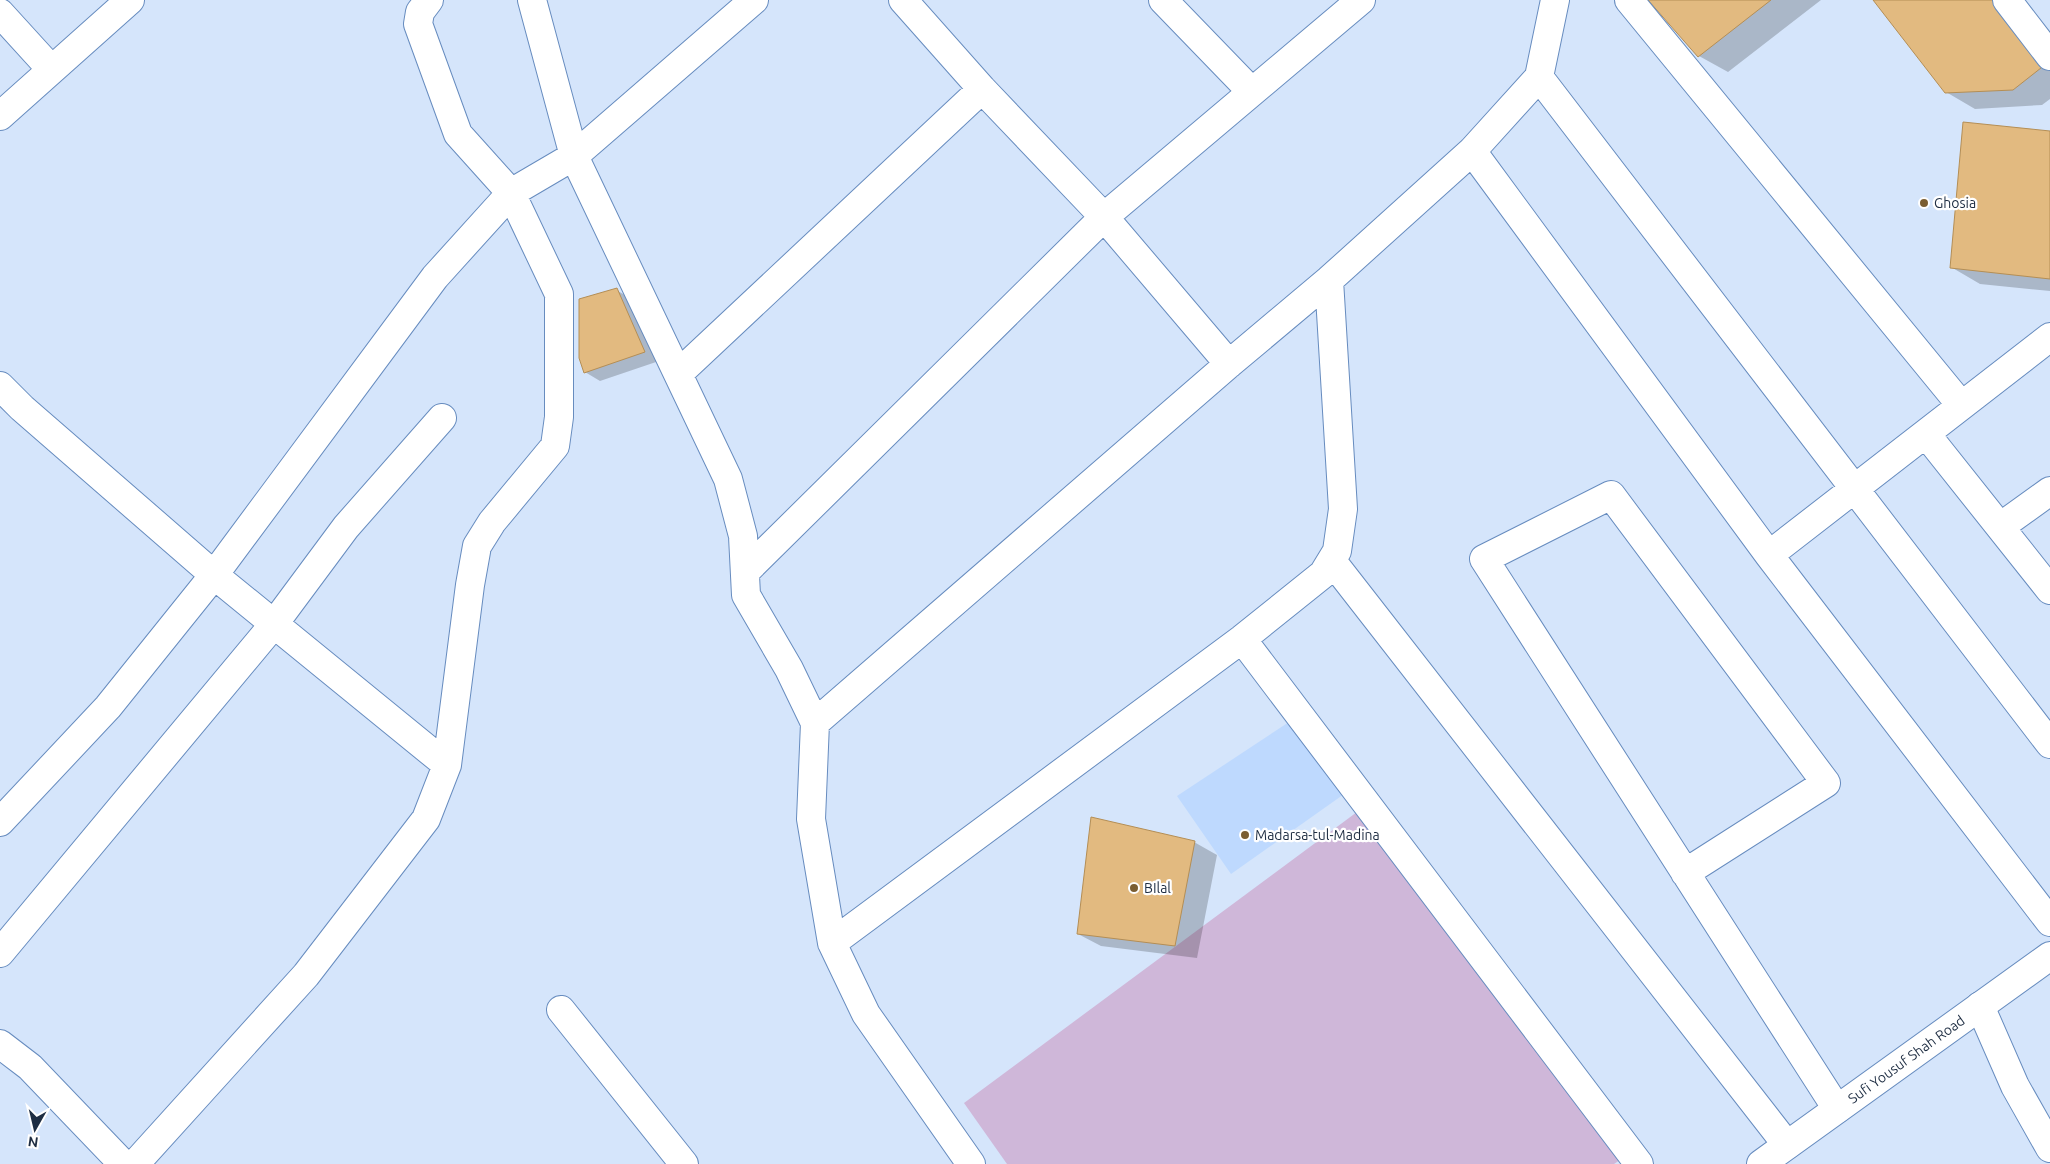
<svg xmlns="http://www.w3.org/2000/svg" width="2050" height="1164" viewBox="0 0 2050 1164" font-family="Ubuntu,sans-serif">
<style>
.built{fill:#bed9fe}
.green{fill:#cfb7d9}
.shadow{fill:#0003}
.building{fill:#e2ba80;stroke:#b48e55}
.lines{fill:none;stroke-linecap:round;stroke-linejoin:round}
.minor-casing{stroke:#678cbf;stroke-width:30}
.major-casing{stroke:#678cbf;stroke-width:30}
.minor{stroke:#fff;stroke-width:28}
.major{stroke:#fff;stroke-width:28}
.poi-dot{fill:#7a5d31;stroke:#fff;stroke-width:2}
.labels{text-anchor:middle;dominant-baseline:central;stroke-width:4.5;stroke-linejoin:round;paint-order:stroke}
.poi-label{font-size:14px;fill:#1e2d42;stroke:#fff;text-anchor:start}
.street-label{font-size:14px;fill:#1e2d42;stroke:#fff}
</style>
<rect width="100%" height="100%" fill="#d5e5fb"/>
<!-- built -->
<path class="built" d="M1292 720 1347 792 1231 874 1177 796Z"/>
<!-- green -->
<path class="green" d="M1357 812 1620 1160 1614 1164H1007L964 1103Z"/>
<!-- shadow -->
<path class="shadow" d="M1649 0H1821L1728 72 1699 56Z
M1874 0 2050 48V99L2042 105 1975 109 1946 92Z
M2050 132V291L1980 284 1951 267Z
M616 290 632 299 659 361 600 381 585 372Z
M1194 842 1217 855 1197 958 1101 946 1078 934Z"/>
<!-- building -->
<path class="building" d="M1648 0H1771L1698 57Z
M1873 0H1999L2046 64 2013 90 1945 93Z
M1963 122 2050 131V279L1950 268Z
M617 288 645 352 584 373 579 358V299Z
M1091 817 1195 841 1175 946 1077 934Z"/>
<g class="lines">
<defs>
<path id="minor" d="M532 0 574 156 728 479 743 536 746 595 789 669 815 723 811 819 832 943 866 1014 971 1164
M903 0 982 89 1104 217 1229 364
M1163 0 1252 92
M1629 0 1961 405
M2007 0 2050 56
M0 13 51 69
M1539 77 2050 744
M0 116 130 0
M1472 151 1769 555 2050 922
M678 374 982 89
M0 386 22 408 214 575 447 765
M1926 434 2050 590
M2000 527 2050 491
M1769 555 2050 337
M1332 561 1787 1145
M746 571 1104 217 1361 0
M1242 639 1639 1164
M815 723 1229 364 1329 280 1472 151 1539 77 1555 0
M0 822 108 707 214 575 435 277 511 193 574 156 754 0
M1685 873 1826 783 1611 495 1484 559 1837 1109
M832 943 1242 639 1323 574 1337 551 1343 509 1329 280
M0 953 274 624 346 527 442 418
M1980 1006 2015 1086 2050 1148
M561 1010 684 1164
M0 1044 30 1067 123 1164
M135 1164 306 975 426 819 447 765 470 585 477 546 492 522 555 446 559 417V294L511 193 458 134 418 24 420 12 429 0"/>
<g id="major">
<path id="s1" d="M1761 1164 2050 956"/>
</g>
</defs>
<!-- minor casing -->
<use href="#minor" class="minor-casing"/>
<!-- major casing -->
<use href="#major" class="major-casing"/>
<!-- minor -->
<use href="#minor" class="minor"/>
<!-- major -->
<use href="#major" class="major"/>
</g>
<!-- markers -->
<g class="poi-dot">
<circle cx="1924" cy="203" r="5"/>
<circle cx="1245" cy="835" r="5"/>
<circle cx="1134" cy="888" r="5"/>
</g>
<g class="labels">
<!-- poi labels -->
<g class="poi-label">
<text x="1934" y="203">Ghosia</text>
<text x="1255" y="835">Madarsa-tul-Madina</text>
<text x="1144" y="888">BIlal</text>
</g>
<!-- street labels -->
<g class="street-label">
<text stroke="none"><textPath href="#s1" startOffset="179">Sufi Yousuf Shah Road</textPath></text>
</g>
</g>
<!-- north arrow -->
<g transform="translate(35 1129) rotate(188)" stroke="#ffffff" stroke-width="4" paint-order="stroke">
<path d="M0-4L9 19L0 12L-9 19Z" fill="#1e2d42"/>
<text y="-8" font-size="14" font-weight="bold" text-anchor="middle" fill="#1e2d42">N</text>
</g>
</svg>
